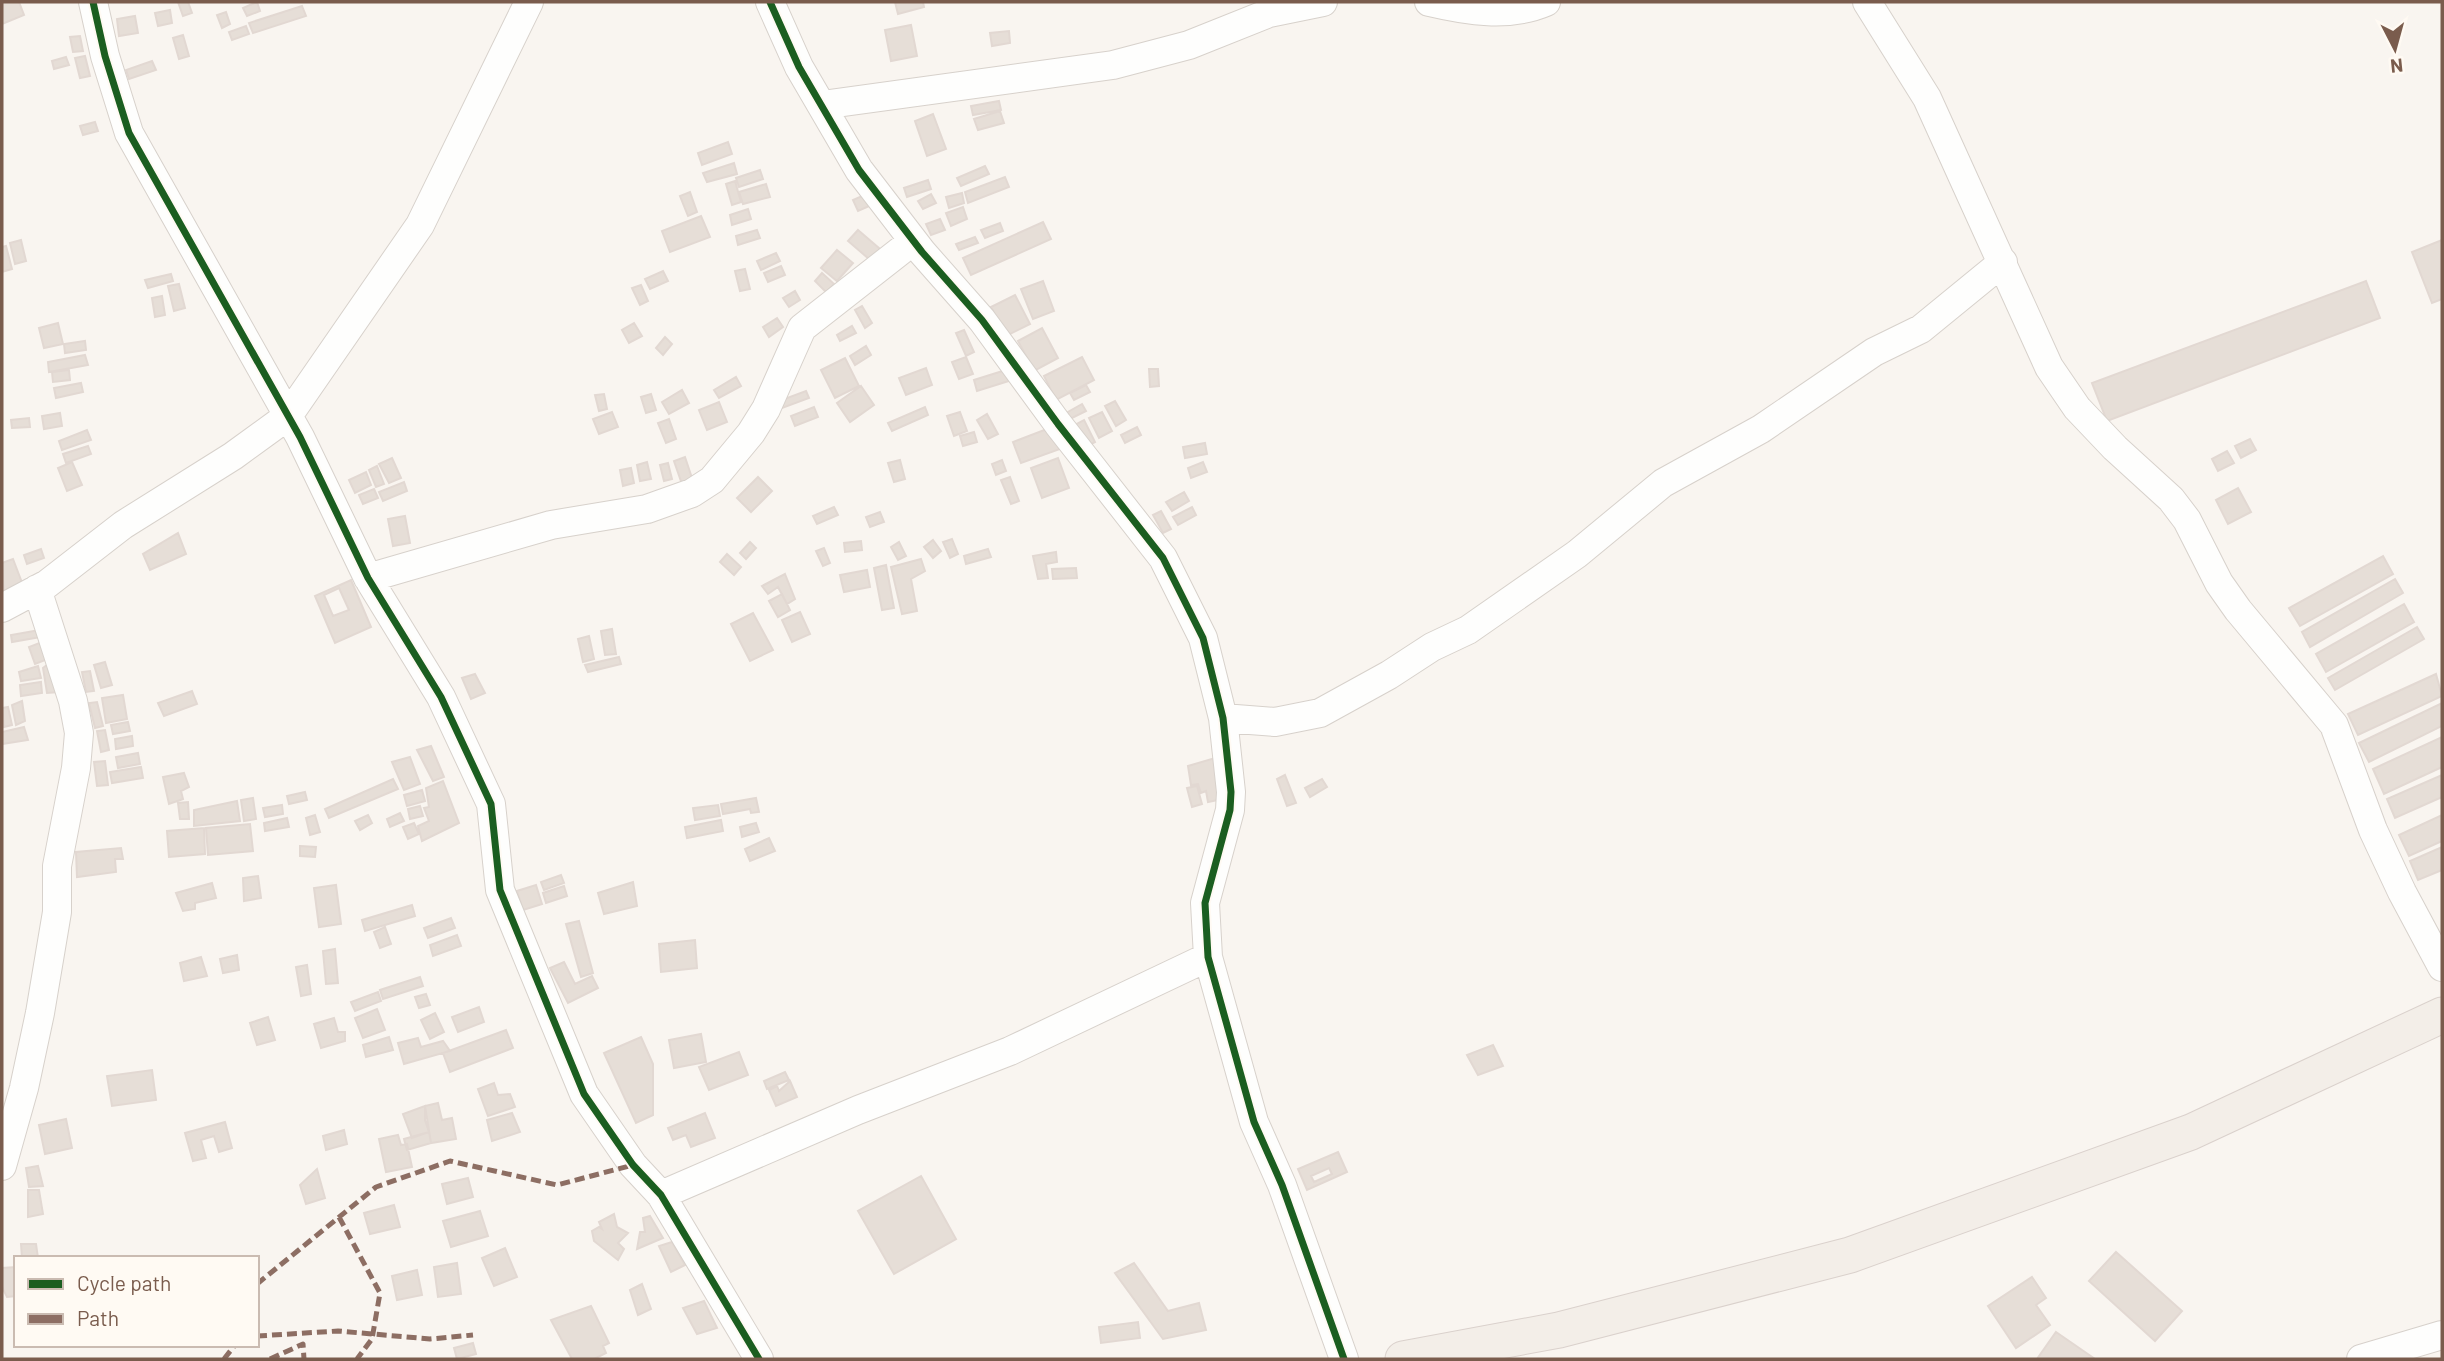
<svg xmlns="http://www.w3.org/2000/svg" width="2444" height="1361" viewBox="0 0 2444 1361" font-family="Barlow,sans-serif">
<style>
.building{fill:#e6ded7;stroke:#e2d8d2;stroke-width:2;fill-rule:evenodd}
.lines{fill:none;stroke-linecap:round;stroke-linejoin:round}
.minor-casing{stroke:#d7d1cb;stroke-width:30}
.major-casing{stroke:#dad1cc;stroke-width:37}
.minor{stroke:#fefefd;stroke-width:28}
.major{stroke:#f3eee8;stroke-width:35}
.quiet{stroke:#8d6e63;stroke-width:5;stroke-dasharray:10 5;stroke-linecap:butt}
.cycleway-casing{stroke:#fffaf3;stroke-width:11}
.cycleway{stroke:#1b5e20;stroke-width:7}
</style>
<rect width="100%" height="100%" fill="#f9f5f0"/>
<!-- building -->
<path class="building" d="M2 2H19L24 15 2 24Z
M178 2H188L192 13 183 16Z
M257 2 260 11 247 16 243 8Z
M895 2H923L924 7 898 14Z
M302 6 306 16 253 33 249 23Z
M170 10 172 23 158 26 155 13Z
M226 12 230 24 222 28 217 15Z
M135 16 138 33 119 36 117 19Z
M911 25 917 56 891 61 885 30Z
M246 26 249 34 232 40 229 32Z
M1009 31 1010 43 992 46 990 33Z
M183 35 189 56 179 59 173 38Z
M80 36 83 51 73 52 70 37Z
M85 56 90 76 80 78 75 58Z
M66 57 69 65 54 69 52 61Z
M152 61 156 70 129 79 126 70Z
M999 101 1001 110 973 115 971 106Z
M1000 111 1004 123 978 130 974 119Z
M933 114 946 149 927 156 915 121Z
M95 122 98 131 83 135 80 126Z
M728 142 732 154 702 165 698 153Z
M734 163 737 174 707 182 703 173Z
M985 166 989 174 961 186 957 178Z
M760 170 763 179 739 187 736 178Z
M1005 177 1009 187 968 203 965 192Z
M928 180 931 189 907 197 904 188Z
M735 181 741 202 732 205 726 184Z
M766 184 770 197 743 204 739 192Z
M690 192 697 212 688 216 680 196Z
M869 193 874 204 858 211 853 200Z
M962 193 964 203 949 208 946 197Z
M931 194 936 203 923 209 918 201Z
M963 207 967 219 951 226 946 213Z
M748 209 751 219 732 225 730 215Z
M701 216 710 237 670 252 662 231Z
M940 219 945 230 931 235 926 224Z
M1043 222 1051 239 971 275 963 258Z
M1000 223 1003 231 985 238 981 230Z
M757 230 760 238 738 245 736 236Z
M858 230 886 254 876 265 848 241Z
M975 237 978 243 959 250 956 244Z
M21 240 26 261 15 264 10 243Z
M2442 240V299L2432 303 2412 252Z
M6 246 12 269 2 272V247Z
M837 250 853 263 837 281 821 268Z
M776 253 780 261 761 270 757 261Z
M781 266 785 275 768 282 764 273Z
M745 269 750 289 740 291 735 271Z
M663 271 668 281 650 289 645 279Z
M822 273 834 284 826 292 815 281Z
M171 274 173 281 148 288 145 280Z
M1043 281 1054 311 1033 319 1021 289Z
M2366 281 2380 318 2107 421 2092 383Z
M179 284 185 308 174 311 168 286Z
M641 285 648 301 640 305 632 288Z
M795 291 800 300 789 307 783 298Z
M1015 295 1030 324 1006 336 991 307Z
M162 296 165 315 155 317 152 298Z
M862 306 872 323 865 328 855 310Z
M777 318 783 327 769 337 763 327Z
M58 323 63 344 44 348 39 328Z
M634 323 642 336 629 343 622 330Z
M852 326 856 333 840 341 837 335Z
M1042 328 1058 358 1034 371 1018 341Z
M964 330 974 352 966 356 956 333Z
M665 337 672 344 663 355 656 348Z
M85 341 86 350 65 353 64 344Z
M866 346 871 355 855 365 850 356Z
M85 355 88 365 49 372 48 362Z
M966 357 973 374 959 379 952 362Z
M1082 357 1094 380 1056 400 1044 376Z
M845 358 859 386 835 398 821 370Z
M926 368 932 385 906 395 899 378Z
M1012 368 1015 379 977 391 974 380Z
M1149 369H1158L1159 386 1150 387Z
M69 370 70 380 53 382 52 372Z
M736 377 741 386 719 398 714 390Z
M81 383 83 392 56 398 54 388Z
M1086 385 1090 392 1074 400 1070 393Z
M861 386 874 405 850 422 837 403Z
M682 390 689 403 669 414 662 402Z
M806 391 809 398 782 408 779 401Z
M604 394 607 409 599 411 595 395Z
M651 394 656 410 646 413 641 397Z
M1115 401 1126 420 1116 426 1105 406Z
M719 402 727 422 707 430 699 410Z
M1082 404 1086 411 1070 419 1066 413Z
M814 407 818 417 795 426 791 416Z
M925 407 928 415 892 431 888 423Z
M612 412 618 427 599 434 593 419Z
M960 412 967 431 954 436 947 416Z
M1102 412 1112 431 1099 438 1089 418Z
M60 413 62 426 44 429 42 416Z
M987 414 998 434 988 439 977 420Z
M29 418 30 427 12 428 11 420Z
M669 419 676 439 666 443 658 423Z
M1084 420 1095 442 1084 448 1073 426Z
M1052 427 1060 449 1021 463 1013 442Z
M1137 427 1141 435 1125 443 1121 435Z
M87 430 91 440 62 450 59 441Z
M974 432 977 442 963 446 960 436Z
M2250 439 2256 450 2241 458 2235 446Z
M1205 443 1207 454 1185 458 1183 447Z
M88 446 91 454 66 463 63 454Z
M2227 451 2234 463 2218 471 2212 459Z
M685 457 694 484 683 487 674 461Z
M392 458 401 478 389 483 379 464Z
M1058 458 1069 488 1042 498 1031 468Z
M900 460 905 479 894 482 888 463Z
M1002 460 1006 471 996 475 992 464Z
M72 462 82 485 67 491 58 468Z
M647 462 651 479 640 481 637 465Z
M1203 462 1207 472 1191 478 1188 468Z
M668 463 672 479 664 481 660 465Z
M377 466 384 484 376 487 369 470Z
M631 468 634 483 623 486 620 470Z
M366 472 371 485 355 493 349 480Z
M758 477 772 491 751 512 737 498Z
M1010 477 1019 501 1011 504 1001 480Z
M404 482 407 491 383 501 379 492Z
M2238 488 2251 512 2228 524 2216 500Z
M374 489 378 498 363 504 359 495Z
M1184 492 1189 501 1172 511 1166 502Z
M834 507 838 515 817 524 813 516Z
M1192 507 1196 515 1178 525 1173 517Z
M1161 511 1171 529 1163 533 1153 515Z
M880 512 884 522 870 527 866 517Z
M405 516 410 543 393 546 388 519Z
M178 533 186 554 150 570 143 554Z
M952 539 958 554 950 558 943 542Z
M933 540 941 551 933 558 924 547Z
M861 541 862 550 845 552 844 543Z
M750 542 756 548 746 559 740 553Z
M899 542 906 556 898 560 891 547Z
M824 548 830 563 823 566 816 551Z
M41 549 44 558 27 564 24 555Z
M988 549 991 557 966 564 964 556Z
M1056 552 1057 562 1046 564 1048 578 1038 579 1033 556Z
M727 554 741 567 734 575 720 562Z
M2383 556 2393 574 2300 626 2289 608Z
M13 559 24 588 4 595 2 563Z
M921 559 925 571 911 579 917 611 902 614 891 567Z
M886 565 894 608 882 610 874 568Z
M1076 568 1077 578 1053 579 1052 569Z
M867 570 870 587 844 592 840 575Z
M785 574 795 599 787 604 778 587 768 594 762 586Z
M2395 579 2403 593 2310 647 2302 632Z
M351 580 371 627 335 643 315 596ZM339 588 349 610 333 616 324 595Z
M782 594 790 610 778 617 769 601Z
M2404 604 2414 622 2326 672 2316 654Z
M800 612 810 634 792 642 782 620Z
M753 613 773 650 750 661 731 624Z
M2417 627 2424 639 2335 690 2328 678Z
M612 629 616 654 605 655 601 631Z
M40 630 41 637 12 642 11 635Z
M589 636 594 659 583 662 578 639Z
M42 642 48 659 35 664 29 647Z
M619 657 621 664 588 672 585 665Z
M51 662 59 692 47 693 43 668Z
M105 662 112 685 101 688 94 665Z
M38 666 41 678 21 681 19 672Z
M90 671 94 691 86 692 82 672Z
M475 674 485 693 471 699 462 678Z
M2436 674 2442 696 2358 735 2348 714Z
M41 682 42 693 21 696 20 685Z
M192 691 197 704 164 716 158 703Z
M123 695 127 719 106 723 102 698Z
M22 701 25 721 16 725 12 705Z
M97 702 103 726 95 728 89 703Z
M2442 703V726L2369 762 2359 743Z
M8 707 12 725 4 727 2 708Z
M128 722 130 731 113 734 111 725Z
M24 727 28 740 2 744V732Z
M105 730 109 750 101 752 97 731Z
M132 736 133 746 116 749 115 739Z
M2442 737V767L2384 794 2373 769Z
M431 746 444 777 433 781 417 750Z
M138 753 140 764 118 768 116 757Z
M410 757 420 784 404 790 392 762Z
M1215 758 1218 800 1208 802 1206 791 1201 793 1198 784 1191 785 1188 766Z
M105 761 108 785 97 786 94 762Z
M141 767 143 778 112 783 110 772Z
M184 773 189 787 181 791 183 799 169 804 163 777Z
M1285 775 1296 803 1287 806 1277 779Z
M2442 775V797L2395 818 2387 799Z
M393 779 398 789 329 818 325 809Z
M1322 779 1327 787 1310 797 1305 788Z
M443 781 459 823 422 841 418 826 429 821 424 808 429 807 426 788Z
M1197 786 1202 804 1192 807 1187 788Z
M422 790 425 801 407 806 404 795Z
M305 792 307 800 289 804 287 796Z
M253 798 256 819 244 821 241 800Z
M756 798 759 812 751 813 750 809 723 814 721 804Z
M237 801 240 821 194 826V810Z
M188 802 189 819H180L178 803Z
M282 805 283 814 265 817 263 808Z
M718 805 720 816 695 820 693 808Z
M420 806 423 816 410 819 408 809Z
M400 813 404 821 390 827 387 819Z
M315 815 320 832 310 835 306 818Z
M368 815 372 823 360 830 355 821Z
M2442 815V841L2409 856 2399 835Z
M287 818 289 827 265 831 264 823Z
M721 820 723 831 687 838 685 827Z
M414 823 419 834 408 839 403 827Z
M756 823 759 832 742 837 740 827Z
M250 824 253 851 208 855 206 828Z
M204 828 205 854 169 857 167 831Z
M769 838 775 851 750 861 745 849Z
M300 846 316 847 315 857 300 856Z
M2442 847V870L2418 880 2410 861Z
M121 848 123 859H115L116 872 77 877 76 852Z
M561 875 564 883 544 890 541 882Z
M258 876 261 898 244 901 243 878Z
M633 882 637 906 604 914 598 893Z
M212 883 216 898 195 903V909L183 911 176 893Z
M336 885 341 924 319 927 314 888Z
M536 885 542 904 523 910 517 891Z
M564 886 567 896 546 903 543 893Z
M412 905 415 916 365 931 362 920Z
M451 918 455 928 428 938 424 928Z
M579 921 593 973 581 977 566 924Z
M385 927 391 944 380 948 374 932Z
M457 935 461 946 433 956 430 945Z
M695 940 697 968 661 972 659 944Z
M335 949 338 983 326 984 323 951Z
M237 955 239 970 223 973 220 959Z
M201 957 207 976 184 981 180 963Z
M564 962 575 984 592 976 598 988 568 1003 550 968Z
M307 965 311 994 301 996 296 967Z
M420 977 423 986 383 999 380 990Z
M378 992 381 1001 355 1011 351 1002Z
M426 994 430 1005 419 1008 415 997Z
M479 1007 484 1022 458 1032 452 1017Z
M377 1009 385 1030 363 1038 355 1018Z
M435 1013 444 1032 430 1039 421 1020Z
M268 1017 275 1040 257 1045 250 1023Z
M334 1018 338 1032H345V1041L321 1048 314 1024Z
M506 1030 513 1048 450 1072 443 1053Z
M701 1034 706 1062 674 1068 669 1040Z
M389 1037 393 1050 366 1057 363 1045Z
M641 1037 653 1064V1115L636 1123 604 1053Z
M418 1038 421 1047 443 1041 450 1051 404 1064 398 1043Z
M1493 1045 1503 1066 1478 1075 1467 1055Z
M739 1052 748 1075 709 1090 699 1067Z
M152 1070 156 1100 112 1106 107 1076Z
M785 1072 789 1080 767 1089 764 1081Z
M790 1081 797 1097 776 1106 769 1090 777 1086 779 1091Z
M494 1083 498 1095 510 1094 515 1107 488 1116 478 1089Z
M438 1103 442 1120 452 1118 456 1139 431 1143 425 1106Z
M425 1106V1120L429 1132 412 1138 403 1114Z
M512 1113 520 1132 492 1141 487 1120Z
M705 1113 715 1138 691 1147 686 1135 673 1140 668 1128Z
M66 1119 72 1148 45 1154 39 1125Z
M225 1122 232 1148 219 1152 214 1136 201 1140 206 1158 193 1161 185 1133Z
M344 1130 347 1144 326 1150 323 1136Z
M429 1132 431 1143 407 1150 404 1139Z
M398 1135 401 1145 407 1144 412 1167 386 1172 379 1139Z
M1338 1152 1347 1172 1307 1190 1298 1169ZM1329 1168 1332 1174 1314 1182 1311 1176Z
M38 1166 43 1186 29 1187 26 1168Z
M317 1169 325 1198 306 1204 300 1185Z
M921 1176 956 1239 894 1274 858 1211Z
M468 1178 473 1197 447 1204 442 1184Z
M28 1190H39L43 1214 28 1217Z
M394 1205 400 1227 370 1234 364 1213Z
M480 1211 488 1236 451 1247 443 1221Z
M614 1214 617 1227 628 1233 618 1243 624 1249 618 1260 594 1241 592 1231 599 1227 602 1229 599 1222Z
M650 1216 663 1238 637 1249 640 1232H645L643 1218Z
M672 1242 685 1265 671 1272 659 1246Z
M21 1244H36L38 1258H22Z
M505 1248 517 1277 494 1286 482 1258Z
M2116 1252 2182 1311 2155 1341 2089 1281Z
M457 1263 461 1294 438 1297 434 1267Z
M1134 1263 1168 1311 1199 1303 1206 1330 1163 1339 1115 1273Z
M16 1267V1296L7 1297 2 1287V1268Z
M417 1270 422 1295 397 1300 392 1276Z
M2032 1277 2046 1298 2036 1305 2050 1325 2016 1348 1988 1306Z
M642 1284 651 1309 638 1315 630 1290Z
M704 1301 717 1328 697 1334 683 1308Z
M591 1306 609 1343 603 1346 606 1353 594 1359H572L551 1320Z
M1138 1322 1140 1338 1101 1343 1099 1327Z
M2056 1332 2095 1359H2037Z
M473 1343 476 1354 457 1359 454 1348Z"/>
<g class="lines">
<defs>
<path id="minor" d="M93 2 105 56 129 133 300 437 368 578 441 697 491 804 500 890 584 1094 633 1165 661 1195 759 1359
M770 2 799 67 859 170 922 252 982 320 1058 424 1163 558 1203 638 1223 718 1231 792 1230 810 1205 903 1208 957 1254 1122 1282 1185 1344 1359
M1429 2C1467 11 1509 18 1546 2
M1867 2 1927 98 2049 367 2077 408 2115 448 2171 499 2187 520 2219 583 2238 610 2334 725 2373 830 2402 892 2442 967
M822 105 1113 65 1189 45 1269 13 1323 2
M368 578 551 525 647 509 692 493 712 480 751 433 766 409 802 328 913 241
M2 608 47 584 123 525 233 456 288 416 420 225 529 2
M1223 718 1275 722 1320 713 1389 675 1432 647 1468 630 1577 554 1663 483 1761 429 1874 352 1921 329 2003 262
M2 1166 24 1088 40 1013 57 912V866L76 768 79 733 73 701 37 589
M661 1195 858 1110 1010 1051 1208 957
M2361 1359 2442 1335"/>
<path id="major" d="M1403 1359 1559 1330 1850 1255 2191 1132 2442 1015"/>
</defs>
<!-- minor casing -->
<use href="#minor" class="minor-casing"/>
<!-- major casing -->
<use href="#major" class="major-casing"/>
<!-- minor -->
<use href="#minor" class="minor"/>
<!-- major -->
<use href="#major" class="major"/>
<!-- quiet -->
<path class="quiet" d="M339 1217 380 1293 372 1339 357 1359
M257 1284 376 1187 450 1161 557 1185 633 1165
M257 1336 338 1331 430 1339 473 1335
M224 1359 235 1345
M270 1359 303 1344 304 1359"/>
<defs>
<path id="cycleway" d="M93 2 105 56 129 133 300 437 368 578 441 697 491 804 500 890 584 1094 633 1165 661 1195 759 1359
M770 2 799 67 859 170 922 252 982 320 1058 424 1163 558 1203 638 1223 718 1231 792 1230 810 1205 903 1208 957 1254 1122 1282 1185 1344 1359"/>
</defs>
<!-- cycleway casing -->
<use href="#cycleway" class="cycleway-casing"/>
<!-- cycleway -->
<use href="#cycleway" class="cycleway"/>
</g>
<!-- border -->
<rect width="2444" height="1361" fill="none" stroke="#7a5c4d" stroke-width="7"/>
<!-- legend -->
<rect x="14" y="1256" width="245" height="91" fill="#fffaf3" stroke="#cabbb1" stroke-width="2"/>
<rect x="28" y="1279" width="35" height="10" fill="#1b5e20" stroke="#cabbb1" stroke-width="2"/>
<text x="77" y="1291" font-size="21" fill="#7a5c4d">Cycle path</text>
<rect x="28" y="1314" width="35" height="10" fill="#8d6e63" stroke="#cabbb1" stroke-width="2"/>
<text x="77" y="1326" font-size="21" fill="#7a5c4d">Path</text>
<!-- north arrow -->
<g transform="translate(2395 49) rotate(174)" stroke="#fffaf3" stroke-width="5" paint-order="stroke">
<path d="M0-5L12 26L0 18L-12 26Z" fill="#7a5c4d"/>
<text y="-10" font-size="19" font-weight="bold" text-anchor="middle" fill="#7a5c4d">N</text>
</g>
</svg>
